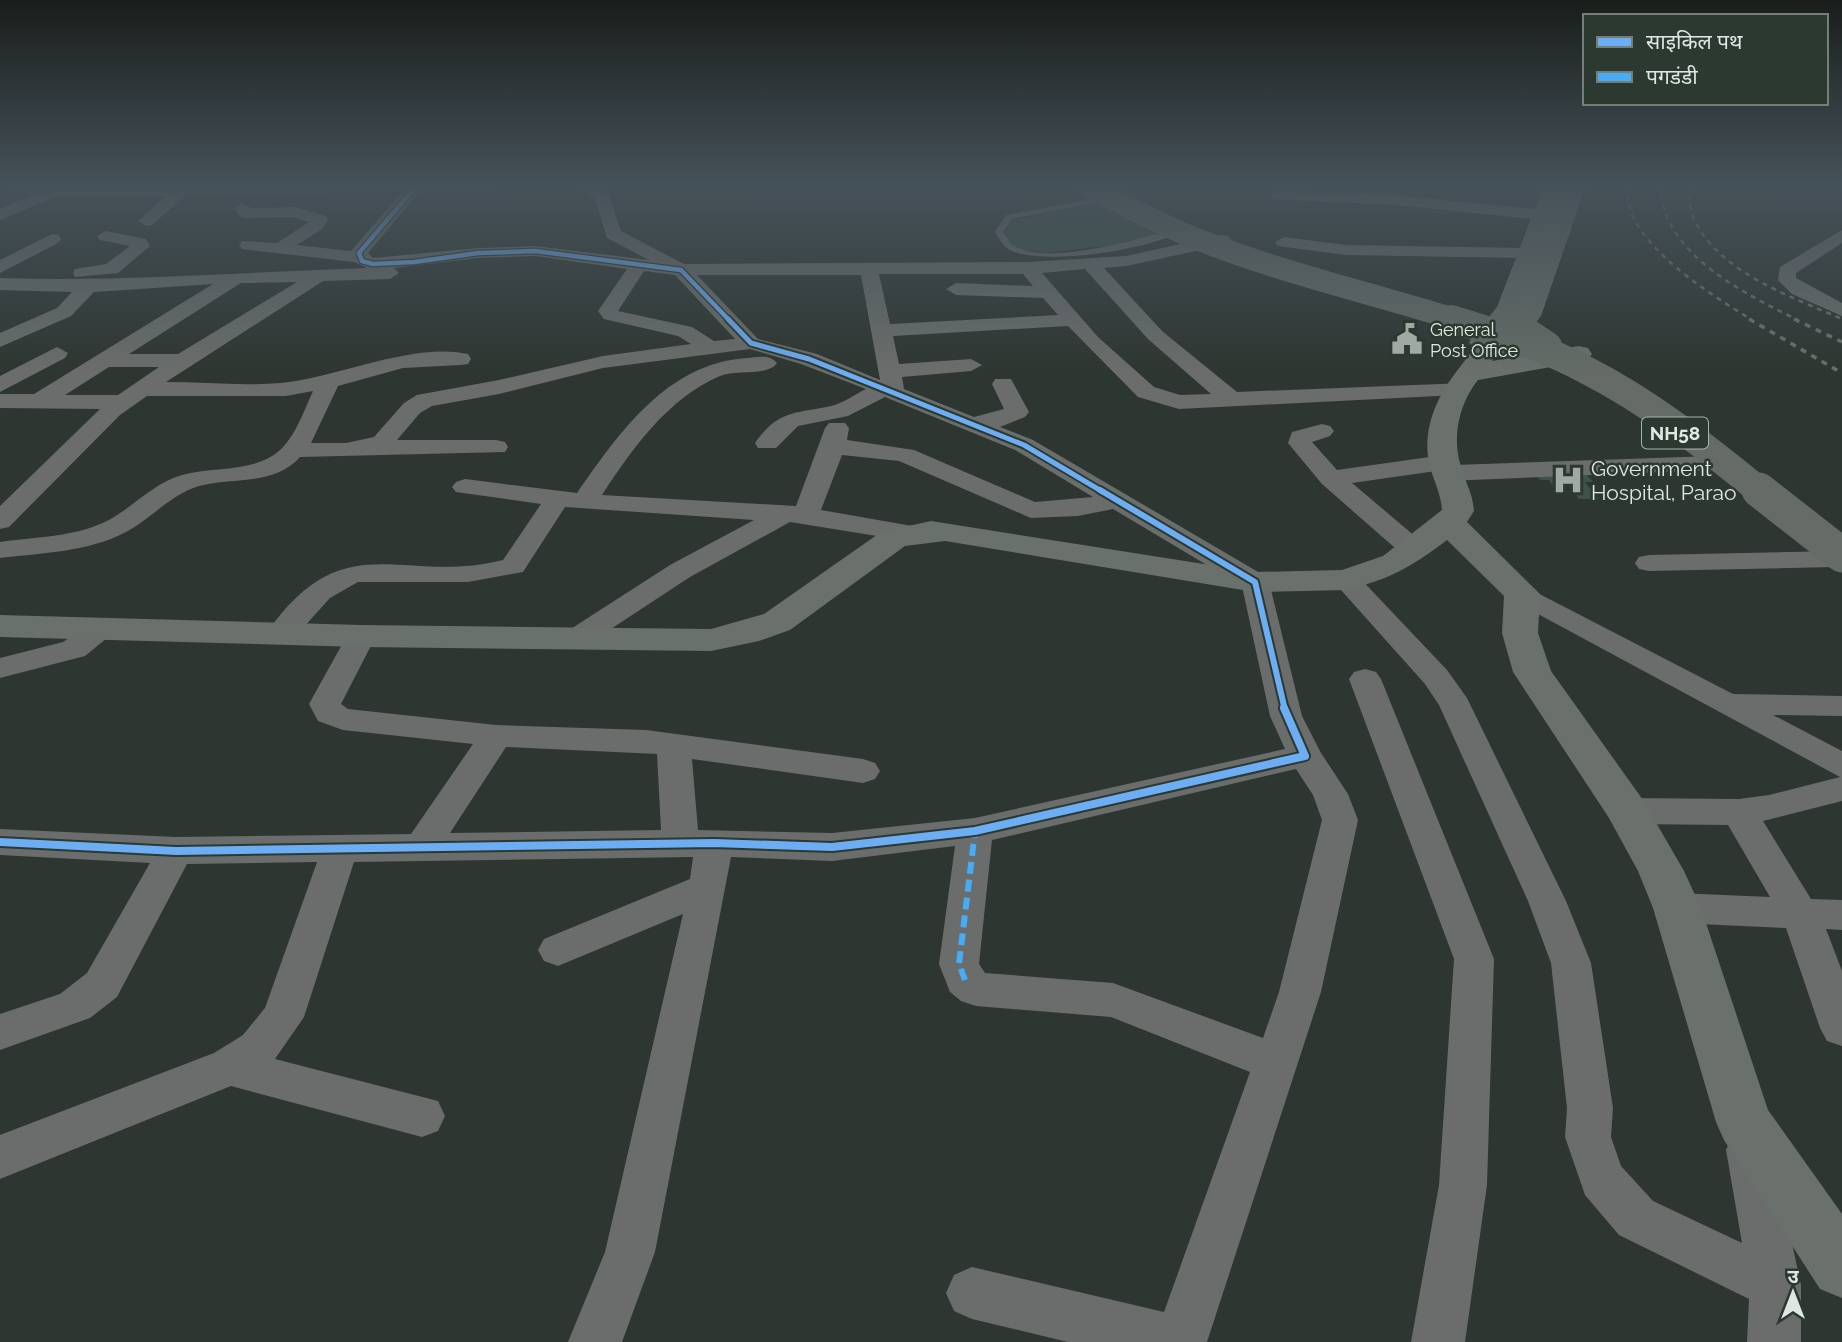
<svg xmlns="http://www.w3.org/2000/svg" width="1842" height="1342" viewBox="0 0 1842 1342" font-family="Raleway,'Noto Sans Devanagari',sans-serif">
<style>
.building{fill:#3e5247}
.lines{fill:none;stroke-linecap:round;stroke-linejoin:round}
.lane{fill:#6a6d6b;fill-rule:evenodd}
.street{fill:#6a6d6b;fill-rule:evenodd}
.secondary{fill:#6a706c;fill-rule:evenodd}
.highway{fill:#656c67;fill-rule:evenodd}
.rail-far1{stroke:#6b706d;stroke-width:2.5;stroke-dasharray:5 5;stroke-linecap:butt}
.rail{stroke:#6b706d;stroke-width:3.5;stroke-dasharray:6 6;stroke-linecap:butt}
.highway-bridge-far2{stroke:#656c67;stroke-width:22}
.highway-bridge-far1{stroke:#656c67;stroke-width:28}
.highway-bridge{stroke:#656c67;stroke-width:35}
.quiet{stroke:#46acf6;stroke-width:6;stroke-dasharray:12 6;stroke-linecap:butt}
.cycleway-far3-casing{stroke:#2b3930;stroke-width:7}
.cycleway-far2-casing{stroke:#2b3930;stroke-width:9}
.cycleway-far1-casing{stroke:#2b3930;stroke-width:10}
.cycleway-casing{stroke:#2b3930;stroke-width:12}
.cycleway-far3{stroke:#6dadf4;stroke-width:4.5}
.cycleway-far2{stroke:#6dadf4;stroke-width:5}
.cycleway-far1{stroke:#6dadf4;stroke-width:6}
.cycleway{stroke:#6dadf4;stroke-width:8}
.labels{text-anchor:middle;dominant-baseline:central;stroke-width:5;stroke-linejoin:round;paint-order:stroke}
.far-poi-label{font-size:18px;fill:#dee7e1;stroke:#2b3930;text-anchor:start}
.shield{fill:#2b3930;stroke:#a8b3ac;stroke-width:2}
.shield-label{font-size:19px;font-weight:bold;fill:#dee7e1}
.poi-label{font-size:21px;fill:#dee7e1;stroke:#2b3930;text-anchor:start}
</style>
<rect width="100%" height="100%" fill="#2e3631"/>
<!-- building -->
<path class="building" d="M1100 201 1167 231 1113 245 1045 253 1019 249 1007 241 1005 231 1011 221Z
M1535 473H1585L1593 482H1585L1599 499H1579L1568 485H1552L1549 480H1540Z"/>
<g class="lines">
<!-- lane -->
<path class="lane" d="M1102 197 1105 201 1012 219 1003 232C1006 236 1009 242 1013 245 1047 267 1137 239 1174 229L1178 232C1149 250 1039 267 1008 249 1002 245 999 238 995 232L1006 215Z"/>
<!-- street -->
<path class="street" d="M9 185H496L488 190 420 191 368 253 373 258 478 248 535 246 649 260 607 238 595 199 573 185H593L608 193 621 231 684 264 1028 262 1126 256 1222 235 1228 236 1231 240 1228 244 1126 266 1104 268 1162 331 1237 392 1465 383 1468 388 1465 393 1457 395 1179 409 1138 397 1068 326 893 336 899 364 971 359 982 365 971 371 902 377 904 389 974 417 1004 409 992 384 995 379H1011L1029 412 1025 417 1000 427 1033 440 1265 576 1269 582 1302 716 1321 753 1348 794 1358 820 1321 992 1207 1342H1068L972 1319 954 1311 946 1293 954 1275 972 1267 1164 1312 1250 1072 1111 1017 976 1006 961 1001 950 992 939 964 955 846 832 861 731 857 655 1252 622 1342H568L605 1252 683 914 558 966 544 961 538 950 544 939 690 879 693 857 354 862 304 1017 275 1059 438 1101 445 1116 438 1131 422 1137 231 1086 0 1179V1135L214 1053 243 1035 265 1008 317 862 187 864 117 997 90 1018 0 1050V1014L60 994 87 973 150 863 0 855V829L176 837 411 834 473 744 343 730 318 721 309 704 350 630 361 627 372 630 376 636 341 704 348 709 496 725 646 730 863 759 875 763 880 771 875 779 863 783 692 759 698 830 832 833 975 818 1285 749 1270 716 1242 586 1113 509 1078 516 1031 518 899 461 842 455 821 510 918 527 922 533 918 539 908 541 790 522 690 577 588 644 577 647 566 644 562 638 566 632 670 565 754 520 565 507 523 572 468 582H358L330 598 292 640 281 643 270 640 266 634C344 521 401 586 503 560L541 504 456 492 452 487 456 482 465 479 577 493C619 433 667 363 747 358 757 357 770 354 777 363 767 377 735 369 720 376 667 399 632 449 602 495L796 506 825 428 829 423H845L849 428 847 440 914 450 1035 502 1093 497 1015 450 885 397 848 416 798 426 776 448H758L755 443C779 409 795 414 831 406 843 403 854 395 866 389L801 364 750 349 603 368 499 394 432 406 420 413 397 440H496L505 442 508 447 505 452 300 457C274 486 233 477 199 486 171 494 151 519 126 532 88 552 42 553 0 558V542C36 537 76 537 109 520 134 506 154 483 182 475 213 466 253 473 279 451 295 437 304 411 313 391L286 396H147L120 415 9 527 0 529V506L100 409 0 408V394H34L213 284 94 292 71 316 0 347V333L57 308 72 292 0 290V278C122 282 245 272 367 268L354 262 242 249 239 245 242 241 277 243 309 222 293 217 246 218 240 217 234 208 242 203 251 208 294 207 326 216 328 220 322 229 297 245 351 251 403 191 186 195 152 225 146 226 138 221 166 196H57L0 220V209L37 193 11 188ZM535 256 627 269 598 311 604 319 678 336 691 344 603 356 499 380 417 395 404 403 374 437 346 443H311L338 386 403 368 460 365 468 364 471 359 468 354C416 342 342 375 289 382 249 387 206 382 166 382L323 281 390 279 399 273 394 268 478 258ZM1085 269 1148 339 1211 394 1180 395 1154 387 1098 337 1042 273ZM644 271 675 275 735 339 714 341 692 327 618 311ZM879 274H1023L1033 286 956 283 946 289 956 295 1043 298 1058 315 890 324ZM697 275H861L880 380 817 354 758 339ZM297 282 178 354H129L241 283ZM109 367H159L118 395H65ZM506 747 657 754 661 830 450 833ZM1296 769 1313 795 1322 820 1279 992 1263 1038 1113 983 985 973 979 964 992 840Z
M1278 191 1396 195 1544 210 1552 215 1544 220 1396 205 1272 199 1270 196Z
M1842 230V243L1796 273V278L1842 303V316L1792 294 1778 280 1780 267Z
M106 231 146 239 150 246 118 273 75 277 73 273 75 269 106 264 130 246 100 240 97 236Z
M52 234 58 235 61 239 58 243 0 273V260Z
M1284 237 1346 245 1528 248 1537 253 1528 258 1346 255 1278 246 1275 242Z
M57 347 68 353 65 358 0 392V376Z
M1322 424 1330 426 1334 431 1330 436 1312 442 1337 470 1444 455 1453 457 1456 462 1454 465 1714 456 1723 458 1726 463 1723 468 1714 470 1447 481 1438 478 1436 471 1352 483 1423 543 1427 549 1423 555H1403L1322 484 1288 443 1292 432Z
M1835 551 1842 552V566L1835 567 1649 571 1639 569 1635 563 1639 557 1649 555Z
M1346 571 1356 574 1447 670 1467 698 1566 901 1591 963 1613 1108 1611 1137 1621 1166 1653 1201 1742 1243 1726 1150 1732 1135 1749 1128 1766 1135 1772 1150 1801 1285V1342H1747L1749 1299 1619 1235 1585 1195 1565 1137 1567 1108 1551 963 1528 901 1439 705 1425 684 1332 580 1336 574Z
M1522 585 1733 694 1842 696V716L1773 715 1842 751V801L1763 821 1811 899 1842 900V930L1826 929 1842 971V1046L1827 1041 1820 1028 1786 928 1677 923 1663 919 1657 908 1663 897 1677 893 1770 897 1728 825 1627 824 1614 820 1609 811 1614 802 1627 798 1739 799 1769 795 1840 777 1512 600 1507 594 1512 588Z
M103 620 114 623 118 629 85 656 0 678V658L63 642 92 623Z
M1365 669 1376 672 1381 679 1494 959 1487 1185 1465 1342H1411L1439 1185 1454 959 1349 679 1354 672Z"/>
<!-- secondary -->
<path class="secondary" d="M1487 342 1496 345 1500 350 1492 361 1579 346 1588 348 1592 354 1588 360 1579 362 1478 380C1460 402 1452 435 1460 463 1464 480 1473 493 1474 511L1467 522 1540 594 1538 633 1551 671 1643 800 1684 871 1701 908 1768 1110 1842 1214V1298L1820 1289 1724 1140 1716 1122 1653 908 1638 871 1609 818 1513 672 1502 633 1504 596 1447 540C1411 567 1391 579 1346 590L1255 592 945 541 905 546 790 630 759 641 711 651 361 647 0 637V615L361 625 711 629 764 614 881 532 931 521 1255 572 1342 570 1383 556 1442 510C1441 493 1433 480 1429 463 1422 427 1438 394 1460 367 1468 357 1474 345 1487 342Z"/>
<!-- highway -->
<path class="highway" d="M1544 185H1564L1535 268 1566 185H1586L1541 316 1514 352 1487 358 1478 355 1469 342 1497 307Z"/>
<!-- rail-far1 -->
<path class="rail-far1" d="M1627 185C1628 193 1628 204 1631 212 1649 256 1713 296 1752 320
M1659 185C1661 194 1662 204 1665 212 1684 264 1751 297 1798 320
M1690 185C1690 196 1689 207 1693 217 1717 272 1792 297 1842 319"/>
<!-- rail -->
<path class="rail" d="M1749 319 1842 373
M1794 319 1842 342"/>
<!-- highway-bridge-far2 -->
<path class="highway-bridge-far2" d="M1087 185C1123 205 1159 224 1197 239 1282 273 1371 293 1457 320
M1517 320 1567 185"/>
<!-- highway-bridge-far1 -->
<path class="highway-bridge-far1" d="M1451 319C1497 333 1544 347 1586 370 1649 402 1706 447 1761 492
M1518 319V326L1548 346"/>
<!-- highway-bridge -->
<path class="highway-bridge" d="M1759 490 1842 555"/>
<!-- quiet -->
<path class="quiet" d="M965 980 959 964 975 831"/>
<defs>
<path id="cycleway-far3" d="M417 185 359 253 362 261 373 264 414 262 478 253 535 251 681 270 729 320"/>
<path id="cycleway-far2" d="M728 319 751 343 809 359 1024 445 1103 492"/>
<path id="cycleway-far1" d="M1100 490 1255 582 1285 710"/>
<path id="cycleway" d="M0 842 176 851 714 843 832 847 975 831 1305 756 1284 708"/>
</defs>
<!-- cycleway-far3 casing -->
<use href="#cycleway-far3" class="cycleway-far3-casing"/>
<!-- cycleway-far2 casing -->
<use href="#cycleway-far2" class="cycleway-far2-casing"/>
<!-- cycleway-far1 casing -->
<use href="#cycleway-far1" class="cycleway-far1-casing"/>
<!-- cycleway casing -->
<use href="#cycleway" class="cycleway-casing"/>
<!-- cycleway-far3 -->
<use href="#cycleway-far3" class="cycleway-far3"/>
<!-- cycleway-far2 -->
<use href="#cycleway-far2" class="cycleway-far2"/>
<!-- cycleway-far1 -->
<use href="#cycleway-far1" class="cycleway-far1"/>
<!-- cycleway -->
<use href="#cycleway" class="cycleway"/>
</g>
<!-- sky -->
<linearGradient id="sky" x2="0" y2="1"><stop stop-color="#191e1b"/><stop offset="0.5" stop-color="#46525a"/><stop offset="1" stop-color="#46525a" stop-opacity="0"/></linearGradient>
<rect width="1842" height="373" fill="url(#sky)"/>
<!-- icons -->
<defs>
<symbol id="civic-bare" viewBox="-9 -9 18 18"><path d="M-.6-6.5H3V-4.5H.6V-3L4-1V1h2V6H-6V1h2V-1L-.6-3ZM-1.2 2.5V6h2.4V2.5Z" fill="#a0a9a3" stroke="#2b3930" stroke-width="2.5" paint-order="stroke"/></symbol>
<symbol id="hospital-bare" viewBox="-9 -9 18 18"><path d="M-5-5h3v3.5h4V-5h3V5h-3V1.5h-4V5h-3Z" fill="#a0a9a3" stroke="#2b3930" stroke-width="2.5" paint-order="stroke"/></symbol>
</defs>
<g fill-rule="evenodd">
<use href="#civic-bare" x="1385" y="317" width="44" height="44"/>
<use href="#hospital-bare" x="1546" y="458" width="44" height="44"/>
</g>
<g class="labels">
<!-- far-poi labels -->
<g class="far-poi-label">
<text x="1430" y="329">General<tspan x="1430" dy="21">Post Office</tspan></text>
</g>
<!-- shield labels -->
<rect class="shield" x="1642" y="417.5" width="66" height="31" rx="5"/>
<g class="shield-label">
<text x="1675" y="433">NH58</text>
</g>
<!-- poi labels -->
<g class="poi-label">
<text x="1591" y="468">Government<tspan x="1591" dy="24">Hospital, Parao</tspan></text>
</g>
</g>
<!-- legend -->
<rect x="1583" y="14" width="245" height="91" fill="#2b3930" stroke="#737f77" stroke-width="2"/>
<rect x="1597" y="37" width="35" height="10" fill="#6dadf4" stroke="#737f77" stroke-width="2"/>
<text x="1646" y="49" font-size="21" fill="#dee7e1">साइकिल पथ</text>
<rect x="1597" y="72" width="35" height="10" fill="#46acf6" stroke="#737f77" stroke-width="2"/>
<text x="1646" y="84" font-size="21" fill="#dee7e1">पगडंडी</text>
<!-- north arrow -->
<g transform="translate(1793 1293)" stroke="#2b3930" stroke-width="5" paint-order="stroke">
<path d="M0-5L12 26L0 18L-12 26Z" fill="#dee7e1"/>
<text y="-10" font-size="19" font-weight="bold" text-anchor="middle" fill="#dee7e1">उ</text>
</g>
</svg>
